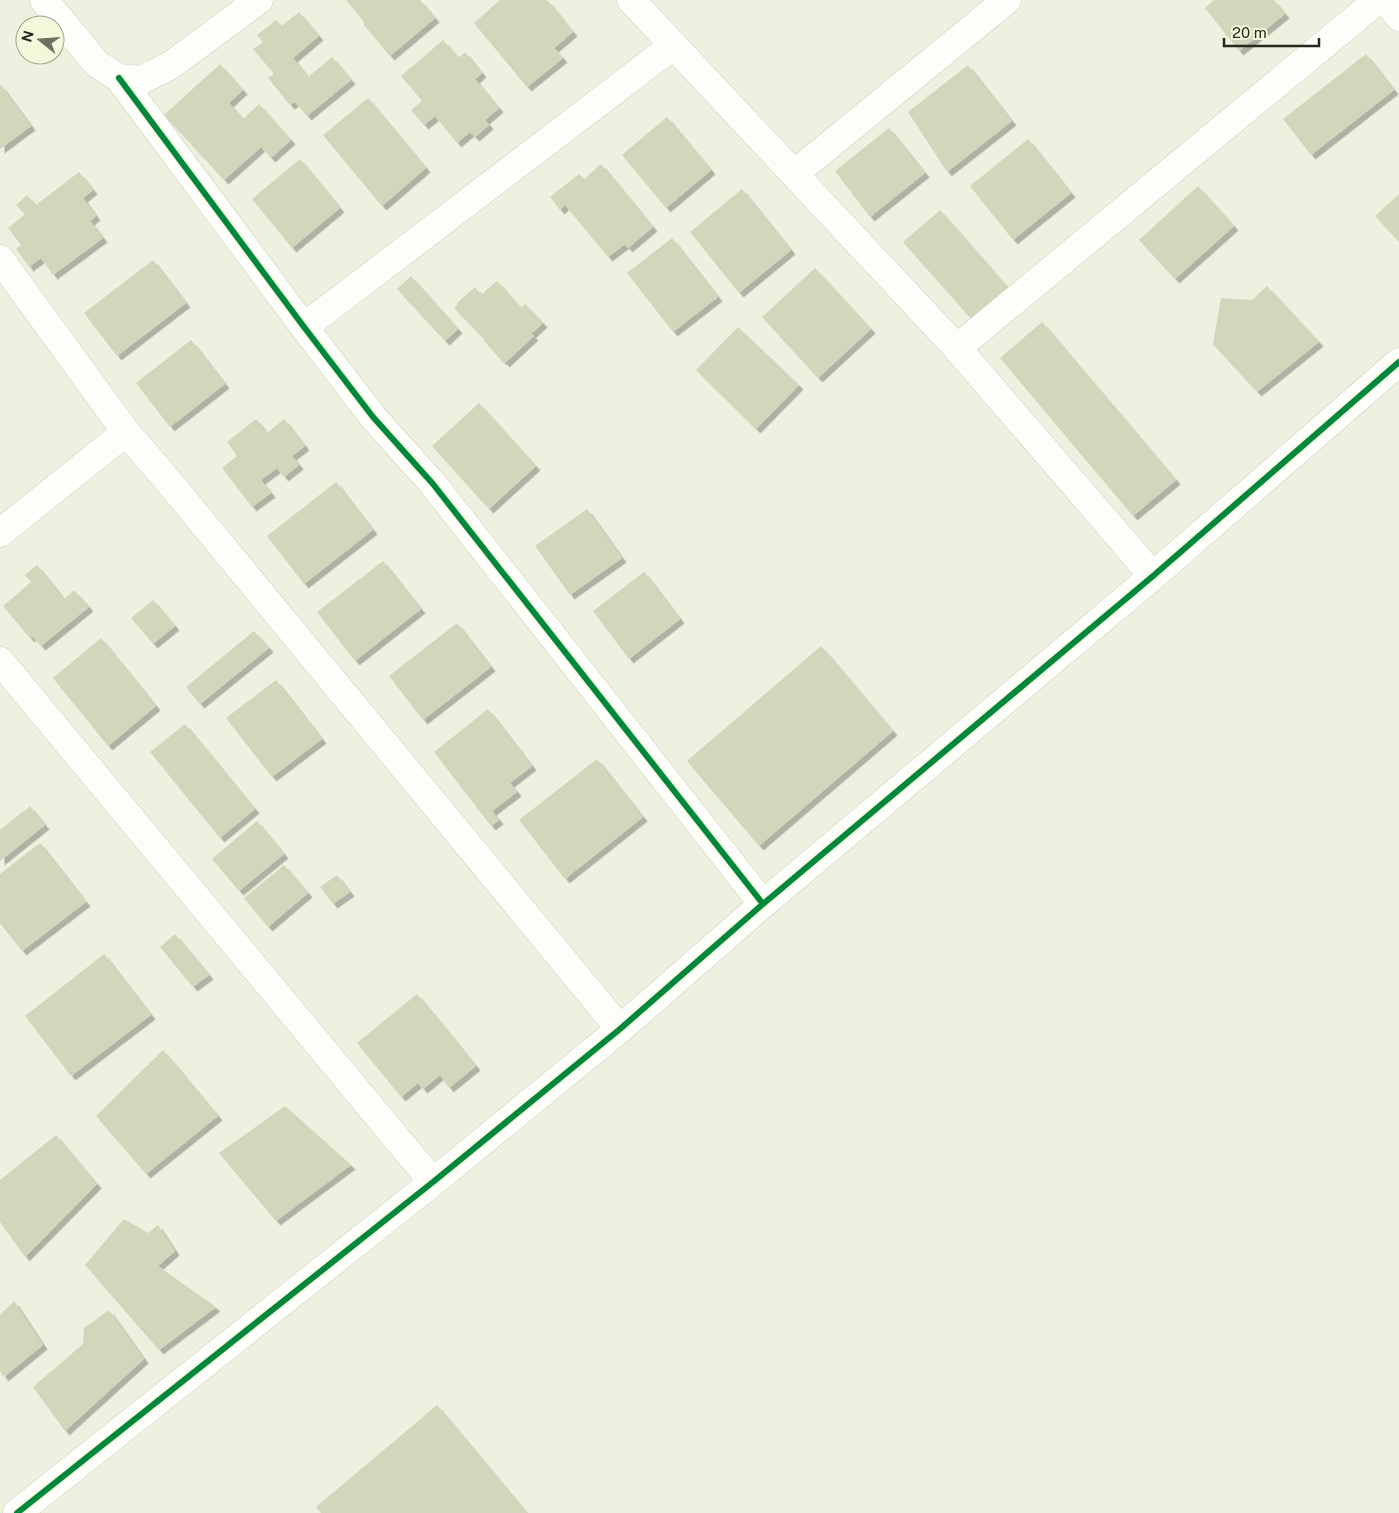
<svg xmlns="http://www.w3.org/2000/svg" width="1399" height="1513" viewBox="0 0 1399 1513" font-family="'Public Sans',sans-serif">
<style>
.building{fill:#d3d6ba;filter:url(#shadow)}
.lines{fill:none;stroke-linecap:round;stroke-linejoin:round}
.minor-casing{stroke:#cdcec1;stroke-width:29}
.minor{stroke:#fdfdfa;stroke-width:28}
.cycleway-casing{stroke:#f4f7da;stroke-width:9}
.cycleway{stroke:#00873e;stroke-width:6}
</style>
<defs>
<filter id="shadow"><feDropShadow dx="4.5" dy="4.5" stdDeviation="0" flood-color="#0004"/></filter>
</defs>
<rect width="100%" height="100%" fill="#eff1e0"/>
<!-- building -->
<path class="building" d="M346 0H420L435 18 390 56 363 24 364 22Z
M500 0H547L573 32 554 48 563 58 527 87 474 23Z
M1214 0H1274L1285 14 1239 51 1205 8Z
M299 12 319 36 293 58 308 77 332 57 351 80 307 116 295 102 290 105 268 78 274 74 253 49 263 42 257 35 276 20 282 26Z
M443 40 458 58 465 52 482 73 475 79 499 108 485 120 489 125 475 137 470 132 457 143 435 116 424 125 411 110 422 101 401 76Z
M1366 54 1394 90 1311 155 1283 119Z
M220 64 243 90 229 103 243 119 259 104 291 140 271 158 261 147 224 180 164 115Z
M968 65 1012 121 947 172 908 112Z
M0 84 31 126 0 149Z
M368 98 426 168 382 206 323 135Z
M667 117 711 170 666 208 622 155Z
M889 128 925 173 870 217 835 171Z
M1028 139 1071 193 1013 240 970 186Z
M300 159 340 208 292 248 252 199Z
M601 164 653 227 628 248 625 244 608 257 565 205 560 210 550 197 579 174 584 179Z
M79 172 93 190 83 198 96 216 90 221 103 238 53 275 41 258 29 267 16 249 21 245 8 228 25 214 16 205 27 195 36 205Z
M1198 186 1234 226 1175 279 1139 240Z
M742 189 791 250 739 293 690 232Z
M1399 194V242L1375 216Z
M940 210 1010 290 974 322 903 242Z
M672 238 718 297 673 332 627 273Z
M153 260 186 303 117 356 84 313Z
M815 268 871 329 818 378 762 317Z
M411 276 458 329 445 341 397 289Z
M497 281 521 308 525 304 543 323 531 334 534 336 505 363 503 360 502 361 484 341 485 340 454 308 458 304 457 303 475 287 481 295Z
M1267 286 1319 342 1257 392 1213 344 1221 298 1252 300Z
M1042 322 1176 480 1133 516 1000 358Z
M738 327 799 385 756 429 696 370Z
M191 340 225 384 170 427 136 383Z
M479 403 536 466 489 509 432 446Z
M256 419 267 433 284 419 305 446 292 456 299 465 284 477 277 468 261 480 271 493 252 507 222 468 237 456 227 442Z
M336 482 373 530 304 584 267 536Z
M587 509 622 558 570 595 535 546Z
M383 561 421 609 355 661 317 612Z
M37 565 64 599 74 590 89 607 41 646 32 636 30 638 3 606 31 582 25 575Z
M644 572 680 619 629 659 593 611Z
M153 600 175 626 153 644 131 618Z
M457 623 491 667 423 720 389 676Z
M254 631 269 648 200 704 186 687Z
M101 638 156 706 108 746 53 678Z
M821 646 893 731 759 846 687 761Z
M276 680 322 739 272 777 226 718Z
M488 709 532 766 510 783 517 792 492 811 499 820 491 826 434 752Z
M185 724 255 809 220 838 150 752Z
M597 759 643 817 565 879 519 820Z
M30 806 45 825 0 861V830Z
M257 821 284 854 239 891 212 859Z
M40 843 86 902 22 951 0 923V874Z
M284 865 308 893 268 927 244 898Z
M337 875 350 892 333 904 320 887Z
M175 934 209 975 193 987 160 947Z
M104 954 151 1015 71 1076 25 1016Z
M417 994 476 1066 449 1088 440 1075 423 1089 418 1083 401 1097 357 1043Z
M163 1050 218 1116 146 1174 96 1116Z
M285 1106 351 1165 276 1221 219 1153Z
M56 1135 97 1184 25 1257 0 1222V1180Z
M124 1219 148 1233 158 1225 175 1251 158 1266 216 1307 159 1350 85 1265Z
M14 1301 43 1345 4 1377 0 1371V1315Z
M109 1310 144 1359 65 1431 33 1387 83 1344 84 1328Z
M437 1405 527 1513H321L316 1507Z"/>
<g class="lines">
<defs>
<path id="minor" d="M44 0 97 64 119 78 141 80 171 65 259 0
M631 0 957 348 1153 576
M1386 0 1399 17
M119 78 304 327 373 417 433 484 763 904
M794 174 1007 0
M0 259 126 432
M304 327 674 45
M957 348 1378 0
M0 533 126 432 164 476 620 1029
M0 661 433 1182
M17 1513 433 1182 620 1029 763 904 1153 576 1399 362"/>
</defs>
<!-- minor casing -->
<use href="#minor" class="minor-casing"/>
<!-- minor -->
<use href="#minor" class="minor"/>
<defs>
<path id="cycleway" d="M119 78 304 327 373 417 433 484 763 904
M17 1513 433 1182 620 1029 763 904 1153 576 1399 362"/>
</defs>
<!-- cycleway casing -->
<use href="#cycleway" class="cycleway-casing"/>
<!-- cycleway -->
<use href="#cycleway" class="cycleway"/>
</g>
<!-- north arrow -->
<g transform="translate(40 40) rotate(287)"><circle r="24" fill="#f4f7da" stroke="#a2a58f"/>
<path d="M0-4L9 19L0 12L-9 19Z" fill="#6e6f62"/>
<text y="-8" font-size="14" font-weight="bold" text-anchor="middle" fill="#28291e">N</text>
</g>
<!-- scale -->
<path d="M1224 38v8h95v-8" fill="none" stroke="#28291e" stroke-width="2.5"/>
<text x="1232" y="38" font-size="15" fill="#28291e" stroke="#f4f7da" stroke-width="4" paint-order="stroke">20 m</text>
</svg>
